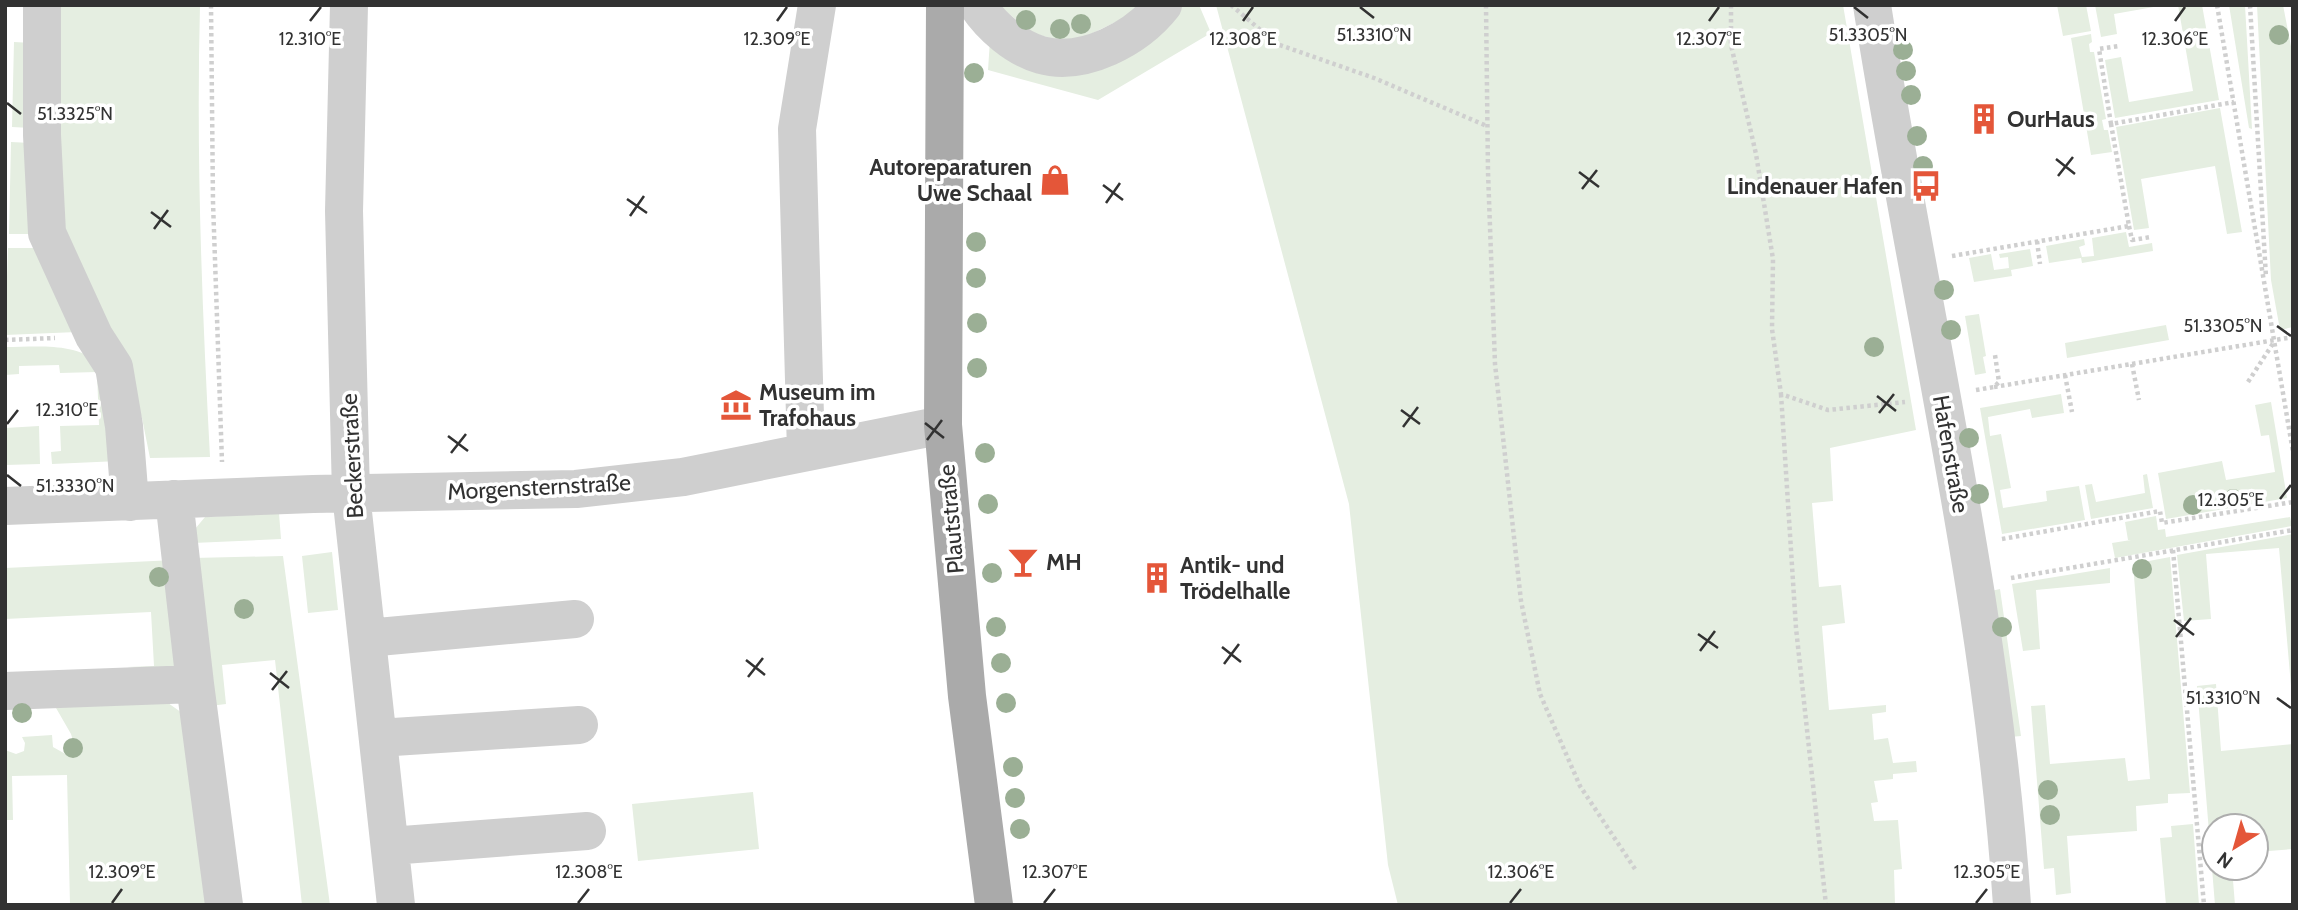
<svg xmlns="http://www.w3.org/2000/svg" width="2298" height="910" viewBox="0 0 2298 910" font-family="Cabin,sans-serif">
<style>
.green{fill:#e5eee1}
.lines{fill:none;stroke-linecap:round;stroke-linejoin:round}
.path{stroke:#cfcfcf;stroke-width:4.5;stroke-dasharray:3.5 3.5;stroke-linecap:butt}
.minor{stroke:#cfcfcf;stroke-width:38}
.major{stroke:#aaa;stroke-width:38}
.tree{fill:#9baf95}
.ticks{fill:none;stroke:#323232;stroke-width:2.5}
.labels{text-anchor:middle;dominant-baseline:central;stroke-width:7;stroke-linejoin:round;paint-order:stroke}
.poi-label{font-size:23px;font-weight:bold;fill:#323232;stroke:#fff;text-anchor:start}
.street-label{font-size:23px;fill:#323232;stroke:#fff}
.ticks-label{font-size:18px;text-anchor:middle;fill:#323232;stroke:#fff;stroke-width:7;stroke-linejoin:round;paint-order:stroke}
</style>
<rect width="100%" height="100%" fill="#fff"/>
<!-- green -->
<path class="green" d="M66 5H200C196 156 202 307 210 457L150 458 142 418 64 246 53 7Z
M999 5H1151L1070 44 1030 32Z
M1173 5H1199L1211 33 1098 100 988 70 990 40 1035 59Z
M1216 5H1843L1916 430 1830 448 1833 501 1812 503 1819 587 1841 585 1845 623 1822 626 1829 710 1886 705V712L1872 714 1874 740 1888 738 1893 763 1916 761 1917 772 1893 774V779L1874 781 1878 802 1871 803 1874 821 1898 820 1902 869 1894 870 1895 905H1398L1388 865 1349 504Z
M2057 5H2086L2091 31 2063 36Z
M2095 5H2165L2114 14 2117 34 2101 37Z
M2178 5H2202L2219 100 2115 118 2105 60 2121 57 2129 102 2193 91Z
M2229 5H2245L2252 129 2249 128Z
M2257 5H2283L2293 57V327L2280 330 2271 280Z
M2091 34 2092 42 2089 44 2090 52H2094L2106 119 2102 120 2104 130H2108L2112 152 2091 155 2071 38Z
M14 42 33 43 31 128 12 127Z
M2220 108 2242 232 2227 234 2215 166 2141 179 2149 228 2134 230 2116 127Z
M11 142 31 143 35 234H9Z
M2126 232 2129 247 2152 243 2153 251 2082 263 2081 258 2049 263 2046 246 2084 239 2085 245 2079 247 2082 257 2094 256 2092 238Z
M8 248H39L77 332 5 335Z
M2030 249 2033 266 2011 270 2012 276 1974 282 1969 258 1991 254 1994 270 2009 268 2008 257 2000 258 1999 254Z
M1979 314 1986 356 1983 357 1986 373 1975 375 1965 316Z
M2166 325 2169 340 2067 358 2065 343Z
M5 347C34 347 73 342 96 361L119 461 52 464 51 452 61 451 60 426 99 425 97 372 60 373 59 365 19 366V374L5 375Z
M2061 394 2064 413 2032 418 2030 409 1988 417 1990 436 2001 434 2011 488 2000 490 2003 508 2047 501 2046 491 2079 486 2085 520 2002 534 1980 408Z
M2271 402 2287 498 2166 519 2158 473 2222 461 2226 480 2275 472 2269 435 2261 436 2255 405Z
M39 426 40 464 5 465V428Z
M2147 474 2153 508 2091 519 2085 485 2092 484 2096 502 2145 493 2143 475Z
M279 513 281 539 193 543 190 535 205 517Z
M2156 516 2158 530 2165 529 2166 537 2290 517 2292 526 2115 558 2112 543 2131 540H2128L2125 522Z
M2293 534V709L2279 548 2206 554 2211 619 2184 621 2177 555Z
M332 552 338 610 308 613 302 556Z
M283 556 330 905H302L275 660 222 665 226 704 210 706 193 558Z
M2170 557 2190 793 2168 794V803L2136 806 2137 831 2067 836 2071 893 2056 895 2054 868 2044 869 2031 706 2045 705 2050 764 2125 758 2128 781 2150 779 2133 564Z
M175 560 178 661 170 672 127 667 154 666 151 612 5 619V568Z
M2110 568V583L2036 590 2040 649 2023 651 2012 584Z
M2000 589 2021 736 2010 737 1991 591Z
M2216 684 2221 751 2293 744V849L2256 852V826H2214V868H2232L2235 905H2215L2197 686Z
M52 701 168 703 185 715 215 905H70L67 775 12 776 13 820H5V750L16 754 24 751 25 743 22 737 52 735 53 747 69 756 77 754 71 734Z
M753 792 759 849 638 861 632 804Z
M2193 824 2199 905H2166L2160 838 2172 837 2171 826Z"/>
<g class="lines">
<!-- path -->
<path class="path" d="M211 5 213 202 222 462
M1231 5 1277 44 1374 78 1487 126
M1486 5 1488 172 1495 364 1521 601 1540 694 1580 786 1635 869
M1731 5V45L1756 154 1773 259 1772 329 1781 394 1828 410 1905 402
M2217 5 2293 452
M2250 5 2266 277
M2293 5V6
M2111 124 2099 49 2119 46
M2129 226 2132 240 2151 237
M2037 241 2040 264
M1952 256 2129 226 2111 124 2234 102
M5 340 55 338
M2132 364 2139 400
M2065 375 2072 412
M2248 382 2274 342
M1994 387 2293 337
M1976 390 1994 387 1999 382 1995 355
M1781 394 1796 628 1826 905
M2002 539 2160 511 2162 523 2293 502
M2173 550 2204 905
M2011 578 2293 530"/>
<!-- minor -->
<path class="minor" d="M42 5V135L47 233 94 336 114 367 124 426 130 502
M349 5 344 211 351 494 396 905
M977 5C991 26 1016 48 1041 55 1084 67 1137 38 1163 5
M1872 5C1919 305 1992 601 2012 905
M806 452 797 129 817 5
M174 499 195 684 224 905
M5 506 313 494 576 489 683 477 943 425
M367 638 575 619
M5 691 195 684
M378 738 579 725
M390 846 587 831"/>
<!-- major -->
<path class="major" d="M945 5 943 425 967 696 994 905"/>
</g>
<!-- trees -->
<g class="tree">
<circle cx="1026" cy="20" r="10"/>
<circle cx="1081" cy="24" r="10"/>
<circle cx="1060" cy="29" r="10"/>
<circle cx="2279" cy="35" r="10"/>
<circle cx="1903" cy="50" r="10"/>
<circle cx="1906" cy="71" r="10"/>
<circle cx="974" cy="73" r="10"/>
<circle cx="1911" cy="95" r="10"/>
<circle cx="1917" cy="136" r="10"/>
<circle cx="1923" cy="166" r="10"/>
<circle cx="976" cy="242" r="10"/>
<circle cx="976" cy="278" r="10"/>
<circle cx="1944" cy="290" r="10"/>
<circle cx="977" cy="323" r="10"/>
<circle cx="1951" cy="330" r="10"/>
<circle cx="1874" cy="347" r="10"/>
<circle cx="977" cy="368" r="10"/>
<circle cx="1969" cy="438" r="10"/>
<circle cx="985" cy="453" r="10"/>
<circle cx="1979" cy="494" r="10"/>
<circle cx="2233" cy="499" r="10"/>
<circle cx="988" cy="504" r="10"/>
<circle cx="2193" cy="505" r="10"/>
<circle cx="2142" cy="569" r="10"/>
<circle cx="992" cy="573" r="10"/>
<circle cx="159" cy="577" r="10"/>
<circle cx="244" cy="609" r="10"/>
<circle cx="996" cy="627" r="10"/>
<circle cx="2002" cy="627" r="10"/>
<circle cx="1001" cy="663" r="10"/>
<circle cx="1006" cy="703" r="10"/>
<circle cx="22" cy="713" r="10"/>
<circle cx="73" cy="748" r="10"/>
<circle cx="1013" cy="767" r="10"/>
<circle cx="2048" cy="790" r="10"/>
<circle cx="1015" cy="798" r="10"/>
<circle cx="2050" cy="815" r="10"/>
<circle cx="1020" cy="829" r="10"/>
</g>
<!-- ticks -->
<path class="ticks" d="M1360 7 1374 18M1854 7 1868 18M310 21 321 7M777 21 787 7M1243 21 1253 7M1709 21 1719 7M2175 21 2185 7M7 103 21 114M2056 159 2075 174M1579 172 1599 187M2058 176 2073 157M1103 185 1123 200M1582 189 1597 170M627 199 647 213M1106 203 1120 183M151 212 171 227M630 216 644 196M154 229 168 210M2277 326 2291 336M1877 396 1896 411M1401 410 1420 424M1879 413 1894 394M925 423 944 438M7 424 18 410M1403 427 1418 407M448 436 468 451M927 440 942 420M451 453 466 434M7 475 21 486M2280 499 2291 485M2174 620 2194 635M1698 634 1718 648M2176 637 2191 618M1222 647 1241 662M1700 651 1715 631M746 660 765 675M1224 664 1239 644M270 673 289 688M748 677 763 658M272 690 287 671M2277 698 2291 708M112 903 122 889M578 903 589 889M1044 903 1055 889M1510 903 1521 889M1976 903 1987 889"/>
<!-- icons -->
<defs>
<symbol id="building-bare" viewBox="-9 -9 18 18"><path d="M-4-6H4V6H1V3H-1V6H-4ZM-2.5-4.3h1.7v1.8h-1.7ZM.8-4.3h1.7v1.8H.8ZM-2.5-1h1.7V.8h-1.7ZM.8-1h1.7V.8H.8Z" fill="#e45639" stroke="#fff" stroke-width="2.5" paint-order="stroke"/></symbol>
<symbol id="shop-bare" viewBox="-9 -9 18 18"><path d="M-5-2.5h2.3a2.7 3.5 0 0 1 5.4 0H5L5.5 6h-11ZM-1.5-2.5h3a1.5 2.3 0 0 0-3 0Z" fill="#e45639" stroke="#fff" stroke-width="2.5" paint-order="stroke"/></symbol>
<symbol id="bus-bare" viewBox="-9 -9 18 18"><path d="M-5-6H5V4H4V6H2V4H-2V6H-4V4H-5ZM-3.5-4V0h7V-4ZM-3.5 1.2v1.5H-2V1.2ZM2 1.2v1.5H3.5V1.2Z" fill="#e45639" stroke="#fff" stroke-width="2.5" paint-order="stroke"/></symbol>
<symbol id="museum-bare" viewBox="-9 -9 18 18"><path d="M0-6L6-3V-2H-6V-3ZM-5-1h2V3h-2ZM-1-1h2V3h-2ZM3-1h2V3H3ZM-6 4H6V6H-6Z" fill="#e45639" stroke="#fff" stroke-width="2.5" paint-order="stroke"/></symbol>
<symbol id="bar-bare" viewBox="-9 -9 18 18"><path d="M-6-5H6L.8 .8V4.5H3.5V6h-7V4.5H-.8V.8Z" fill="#e45639" stroke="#fff" stroke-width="2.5" paint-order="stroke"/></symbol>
</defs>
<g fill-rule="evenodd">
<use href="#building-bare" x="1962" y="97" width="44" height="44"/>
<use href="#shop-bare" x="1033" y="158" width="44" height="44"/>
<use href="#bus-bare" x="1904" y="164" width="44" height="44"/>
<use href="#museum-bare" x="714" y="383" width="44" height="44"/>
<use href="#bar-bare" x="1001" y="540" width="44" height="44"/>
<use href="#building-bare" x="1135" y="556" width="44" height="44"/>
</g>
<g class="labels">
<!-- poi labels -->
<g class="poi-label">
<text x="2007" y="119">OurHaus</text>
<text x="1032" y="167" text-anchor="end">Autoreparaturen<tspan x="1032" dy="26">Uwe Schaal</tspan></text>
<text x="1903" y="186" text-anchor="end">Lindenauer Hafen</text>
<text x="759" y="392">Museum im<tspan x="759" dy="26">Trafohaus</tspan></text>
<text x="1046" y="562">MH</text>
<text x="1180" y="565">Antik- und<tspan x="1180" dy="26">Trödelhalle</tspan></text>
</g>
<!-- street labels -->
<g class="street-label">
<text transform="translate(1951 454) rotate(80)">Hafenstraße</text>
<text transform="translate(352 456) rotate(-93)">Beckerstraße</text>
<text transform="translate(539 487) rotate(-3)">Morgensternstraße</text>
<text transform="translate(951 519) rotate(-95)">Plautstraße</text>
</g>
</g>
<g class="ticks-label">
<text x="1374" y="41">51.3310°N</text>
<text x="1868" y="41">51.3305°N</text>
<text x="310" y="45">12.310°E</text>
<text x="777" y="45">12.309°E</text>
<text x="1243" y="45">12.308°E</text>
<text x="1709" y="45">12.307°E</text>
<text x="2175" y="45">12.306°E</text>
<text x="75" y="120">51.3325°N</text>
<text x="2223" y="332">51.3305°N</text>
<text x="67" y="416">12.310°E</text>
<text x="75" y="492">51.3330°N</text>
<text x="2231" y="506">12.305°E</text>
<text x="2223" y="704">51.3310°N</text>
<text x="122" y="878">12.309°E</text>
<text x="589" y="878">12.308°E</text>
<text x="1055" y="878">12.307°E</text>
<text x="1521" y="878">12.306°E</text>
<text x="1987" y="878">12.305°E</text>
</g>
<!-- border -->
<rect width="2298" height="910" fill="none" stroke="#323232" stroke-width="14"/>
<!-- north arrow -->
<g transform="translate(2235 847) rotate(217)"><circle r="33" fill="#ffffff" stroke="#adadad" stroke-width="2"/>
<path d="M0-5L12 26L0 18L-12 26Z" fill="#e45639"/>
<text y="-10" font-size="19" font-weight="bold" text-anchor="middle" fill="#323232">N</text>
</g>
</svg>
